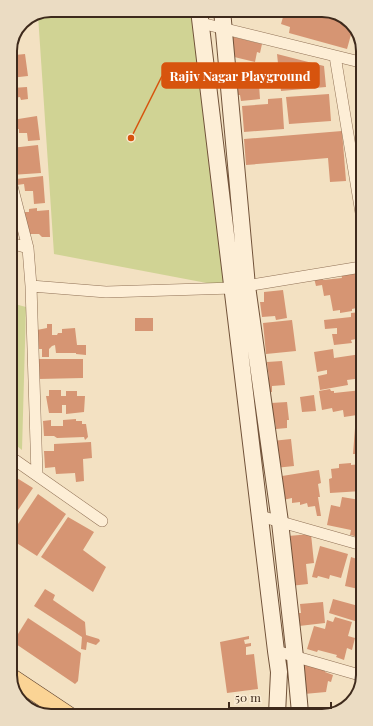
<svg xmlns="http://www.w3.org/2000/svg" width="373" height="726" viewBox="0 0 373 726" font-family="'Playfair Display',serif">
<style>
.green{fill:#d0d394}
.building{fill:#d69573}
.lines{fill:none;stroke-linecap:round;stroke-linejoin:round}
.street-casing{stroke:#907156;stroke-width:12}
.secondary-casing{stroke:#715239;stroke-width:18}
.primary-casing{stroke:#5d3f2b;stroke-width:18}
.street{stroke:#fdeed6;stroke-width:11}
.secondary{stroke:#fdeed6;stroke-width:16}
.primary{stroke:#fbd495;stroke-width:17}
.rim{fill:none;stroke:#3e2a1c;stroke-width:2}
.leader{fill:none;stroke:#d7540e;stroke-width:1.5}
.callout-dot{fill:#d7540e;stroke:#faebd2;stroke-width:1.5}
.callout{fill:#d7540e;stroke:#d7540e;stroke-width:1.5}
.callout-label{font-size:13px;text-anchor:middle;font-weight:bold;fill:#fff}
</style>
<rect width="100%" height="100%" fill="#f3e1c2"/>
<!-- green -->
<path class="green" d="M51 10H199L233 288 54 254 38 15Z
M11 303 26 307 22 450 12 442Z"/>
<!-- building -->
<path class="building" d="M285 10H325L347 18 349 21 346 29 352 31 347 49 289 33 290 27 281 24Z
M358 33 360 35V45L355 44Z
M230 36 262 44 260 53 257 52 255 62 230 56Z
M25 54 28 76 10 78V57L16 56 15 55Z
M277 54 324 66 326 87 281 91Z
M247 68V70H258L260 99 241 101 240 95H237L235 69Z
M360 86V105L356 104Z
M27 87 28 99 21 100 20 97 13 98 12 88Z
M329 94 331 121 289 124 286 97Z
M282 98 284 129 244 132 242 106 268 104V99Z
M37 116 40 140 28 141 27 133H19V129H13L12 120Z
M342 131 346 181 330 182 328 158 246 165 244 139Z
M38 145 41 173 11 175V148Z
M43 176 45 203 34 204 33 191H25L24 184 17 185 16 179Z
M37 208V211L49 210 50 237H42L39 234H27L22 212H29V209Z
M361 272V307L352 309V311L340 313V310L333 311 330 295 324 296 322 285 316 286 314 278 322 277 323 280 342 278 341 274Z
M283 290 287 318 276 320 275 316 262 317 260 302H264V292Z
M361 312V324L358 325 359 331H355L356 339 351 340 352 343 334 345 332 334H337V328L325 329 324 320 351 317V313Z
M135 318H153V331H135Z
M292 320 296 351 266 354 263 323Z
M47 324H52V335H57L58 333H62V329L75 328 77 345H86V355L76 354V353H56L55 345 52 346 49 349V357H42V349H38L37 330 47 328Z
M333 349 334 358 361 354 362 378 347 380 348 385 320 390 318 376 327 374V370L317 372 314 352Z
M38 359H83V378L38 379Z
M282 361 285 385 272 386V392L263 393 262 380 269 379 267 362Z
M330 389 331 391H334V393L362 390V422L360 417H357V415L344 417 343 410 333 412 332 408 322 410 319 391Z
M49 390H61V396H66V391H77V396H85L84 412 66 414V405H62V413H49L46 396H49Z
M314 395 316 411 302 412 300 397Z
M287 402 289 420H287V428L276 429 275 422H273L271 403Z
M76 419V421H82V424H86L88 437 85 440 84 437 57 438 54 436H44L43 421 51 420V426H63V420Z
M355 428H362V451H360V454H353Z
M291 439 294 466 275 468 272 441Z
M91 442 92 458 83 459 84 481 76 482 75 473 56 474 55 467 45 468 44 451H54V444Z
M351 463V465L362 464V491L330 493 329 479 332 478 331 469 339 468V464Z
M319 470 321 483 318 484 320 497H318L321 516H317L315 506 308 507 307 503 300 505V502L292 503V498L283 500 276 477Z
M12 475 33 488 12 519Z
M38 494 66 514 37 556 12 540V533Z
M361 496H362V522L359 537 350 535 351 530 327 525 331 505 340 507 342 497 360 500Z
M68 517 94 532 83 550 106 567 93 592 41 557Z
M311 534 314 563 306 564 308 584 290 586 288 536Z
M320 546 348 554 341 578 330 575 329 579 318 576 317 578 312 577Z
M351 557 357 559V557L362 558 363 590 345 586Z
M45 589 55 595 53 600 85 622 86 635 99 639 100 641 96 645 87 642 86 650 81 649 82 637 34 606Z
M333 599 362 607 358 622 329 613Z
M323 602 325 623 299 626 297 613H301L300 604Z
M335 617 352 622 348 636 355 638 352 650 347 648 344 660 336 657 337 655 318 650 317 652 307 649 314 626 325 629 327 620 333 622Z
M28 618 81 653 78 681 75 684 13 642Z
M249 636V639L244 640 245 644 251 643V646L246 647V655L254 654 258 689 227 693 220 642Z
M301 662 326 668 325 672 333 675 331 682 328 681 326 692 304 694Z
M316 708H323V713H316Z"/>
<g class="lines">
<defs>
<path id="street" d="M201 23 360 62
M335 56 361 213
M11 182 28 248 11 243
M28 248 31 286 37 475
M31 286 106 292 233 288 361 267
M12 458 102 521
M260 516 362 545
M276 651 363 676"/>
<path id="secondary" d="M199 10 276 651 279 672 277 714
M222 10 247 286 280 522 295 657 300 713"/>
<path id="primary" d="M13 678 70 716"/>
</defs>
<!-- street casing -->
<use href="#street" class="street-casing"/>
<!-- secondary casing -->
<use href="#secondary" class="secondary-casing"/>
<!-- primary casing -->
<use href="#primary" class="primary-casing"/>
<!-- street -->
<use href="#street" class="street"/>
<!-- secondary -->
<use href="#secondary" class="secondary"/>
<!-- primary -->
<use href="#primary" class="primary"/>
</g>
<!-- crop -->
<path d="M0 0H373V726H0ZM51 17H322A34 34 0 0 1 356 51V675A34 34 0 0 1 322 709H51A34 34 0 0 1 17 675V51A34 34 0 0 1 51 17Z" fill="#ebdcc3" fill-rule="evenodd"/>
<path class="rim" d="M51 17H322A34 34 0 0 1 356 51V675A34 34 0 0 1 322 709H51A34 34 0 0 1 17 675V51A34 34 0 0 1 51 17Z"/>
<!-- callouts -->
<path class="leader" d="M131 138L162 76"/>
<circle class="callout-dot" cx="131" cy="138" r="4"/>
<rect class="callout" x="162" y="63" width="157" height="25" rx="4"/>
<g class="callout-label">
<text x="240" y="81">Rajiv Nagar Playground</text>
</g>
<!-- scale -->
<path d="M229 702v6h102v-6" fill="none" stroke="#3e2a1c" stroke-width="2"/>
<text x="235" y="702" font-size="12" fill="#3e2a1c" stroke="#faebd2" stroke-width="3" paint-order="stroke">50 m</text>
</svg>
